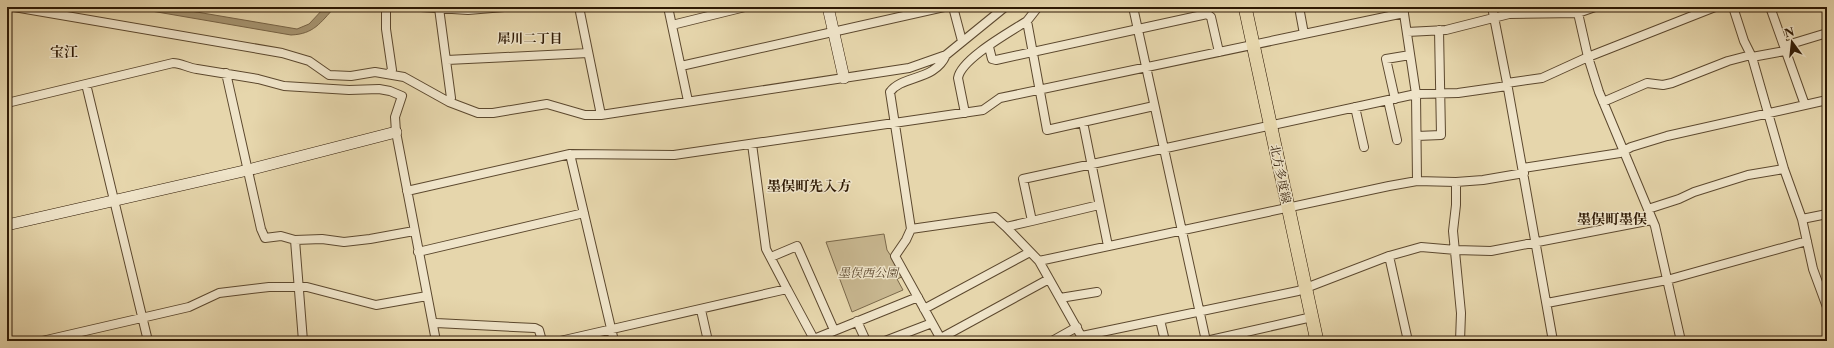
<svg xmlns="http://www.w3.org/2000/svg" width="1834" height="348" viewBox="0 0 1834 348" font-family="'Libre Caslon Text','Noto Serif JP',serif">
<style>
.green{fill:#c7b68f;stroke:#7a684a}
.water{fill:#a79673;stroke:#776447}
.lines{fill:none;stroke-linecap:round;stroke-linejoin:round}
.street-casing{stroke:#5c482e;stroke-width:10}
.secondary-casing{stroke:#2e1904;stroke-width:12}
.primary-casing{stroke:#2e1904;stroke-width:14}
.street{stroke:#efe4c9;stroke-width:8}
.secondary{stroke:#efe4c9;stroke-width:11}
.primary{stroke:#e6d6ac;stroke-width:13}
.labels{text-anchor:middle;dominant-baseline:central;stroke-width:3;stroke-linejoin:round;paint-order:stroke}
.street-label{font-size:12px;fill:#2e1904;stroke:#efe4c9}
.park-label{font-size:12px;font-style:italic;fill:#5c482e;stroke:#efe4c9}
.neighbourhood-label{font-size:13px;font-weight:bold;fill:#2e1904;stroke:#efe4c9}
.quarter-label{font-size:14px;font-weight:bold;fill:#2e1904;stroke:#efe4c9}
</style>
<rect width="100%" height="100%" fill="#e6d6ac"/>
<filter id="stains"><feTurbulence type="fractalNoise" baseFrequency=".005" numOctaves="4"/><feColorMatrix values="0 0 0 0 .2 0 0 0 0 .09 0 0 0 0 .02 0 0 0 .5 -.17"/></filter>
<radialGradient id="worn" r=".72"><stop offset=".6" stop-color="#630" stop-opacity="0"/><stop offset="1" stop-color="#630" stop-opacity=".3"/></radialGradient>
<!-- green -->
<path class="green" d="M884 234 887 250 904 276 897 279 903 290 852 312 826 242Z"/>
<!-- water -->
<path class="water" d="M128 7H167L297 29 309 24 325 7H335C320 23 314 34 291 35Z"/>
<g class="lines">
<defs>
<path id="street" d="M14 7 282 53 309 61 329 75 351 76 375 72 404 77 449 102 478 113H493L547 104 585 115H601L909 68 946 55 1005 7
M386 7V29L392 70 389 73
M421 7 468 10 504 7
M579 7 601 115
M668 7 688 101
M953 7 962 41
M1038 7 1027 21 1047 130 1154 106
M1133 7 1206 341
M1299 7 1304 34
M1403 7 1416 94 1458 93 1507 86
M1492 7 1507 83 1553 341
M1733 7 1744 41 1752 57 1784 169 1802 219 1813 269 1827 307
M1770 7 1805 105
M439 8 451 98 449 102
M1578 13 1588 57 1599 92 1655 226 1681 341
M672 25 745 7
M1407 32 1446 30 1509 14 1578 13 1595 7
M1784 46 1827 33
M989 47 992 59 996 60 1207 14 1211 17 1219 52
M1752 57 1785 51
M447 60 588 53
M681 66 944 7
M226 73 261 229 265 238 281 236 295 240 303 341
M1507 83 1542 78 1588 57 1715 7
M86 84 148 341
M1395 99 1386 59 1410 55
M1388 100 1397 140
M1603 102 1647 83 1663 85 1672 83 1728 61 1751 55
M7 103 173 63C181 63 188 68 197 69L258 79 284 86 349 90 379 89 390 91 402 96 395 117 396 132 436 341
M1355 107 1364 147
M965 113 958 78C961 59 1010 32 1027 21
M1083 122 1108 246
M1417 136 1441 135 1439 30
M752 144 766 249 787 289
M570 154 614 341
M1523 168 1620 153 1631 147 1667 136 1827 100
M1456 182V205L1453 231 1461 313 1460 341
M407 191 570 154 674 155 983 110 1000 98 1404 13
M1648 209 1679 199 1694 192 1748 175 1784 169
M1802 219 1827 214
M1032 221 1099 205
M911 229 995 217 1006 227
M295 240 322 239 344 242 370 239 414 231
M418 252 584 213
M1389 256 1408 341
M771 257 797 246 834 330
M1039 261 1389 186 1417 181 1456 182 1483 180 1524 173
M1060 298 1097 292
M1547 303 1667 280 1807 241
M924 309 1030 252
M701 310 708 341
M1160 320 1165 341
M857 321 866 341
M433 324 436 323 535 328 539 330 542 341
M1082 336 1298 291 1389 256 1421 247 1456 250 1491 251 1652 220
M941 338 1049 279
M814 339 918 297
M42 341 189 307 219 293 269 287H307L376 305 427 296
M560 341 787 289 815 341
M885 341 932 323
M942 341 895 256 906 240 911 229 890 92C902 75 935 81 946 55
M1052 341 1077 327
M1084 341 1039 261 1006 227 1032 221 1023 179 1416 94 1417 181
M1206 341 1312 317"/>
<path id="secondary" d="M828 7 844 78
M7 225 248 170 396 132"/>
<path id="primary" d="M1245 7 1317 341"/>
</defs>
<!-- street casing -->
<use href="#street" class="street-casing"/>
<!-- secondary casing -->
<use href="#secondary" class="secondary-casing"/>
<!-- primary casing -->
<use href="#primary" class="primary-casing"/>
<!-- street -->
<use href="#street" class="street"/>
<!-- secondary -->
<use href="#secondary" class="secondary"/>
<!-- primary -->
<use href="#primary" class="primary"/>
</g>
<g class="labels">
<!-- street labels -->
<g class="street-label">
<text transform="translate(1281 174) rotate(78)">北方多度線</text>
</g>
<!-- park labels -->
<g class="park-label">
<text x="868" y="272">墨俣西公園</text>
</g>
<!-- neighbourhood labels -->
<g class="neighbourhood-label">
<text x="530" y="38">犀川二丁目</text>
</g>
<!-- quarter labels -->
<g class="quarter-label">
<text x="64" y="52">宝江</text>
<text x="809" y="186">墨俣町先入方</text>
<text x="1612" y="219">墨俣町墨俣</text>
</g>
</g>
<!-- margin -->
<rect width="1834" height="348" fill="none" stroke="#e6d6ac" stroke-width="24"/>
<rect x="8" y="8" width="1818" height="332" fill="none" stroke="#2e1904" stroke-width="2"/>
<rect x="12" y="12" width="1810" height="324" fill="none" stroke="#2e1904"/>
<!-- north arrow -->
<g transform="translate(1792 42) rotate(345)" stroke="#efe4c9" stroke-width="3" paint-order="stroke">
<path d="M0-3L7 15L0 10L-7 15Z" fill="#2e1904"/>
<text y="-6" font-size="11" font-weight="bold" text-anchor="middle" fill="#2e1904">N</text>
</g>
<rect width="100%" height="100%" filter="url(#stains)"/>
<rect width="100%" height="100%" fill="url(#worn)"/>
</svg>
